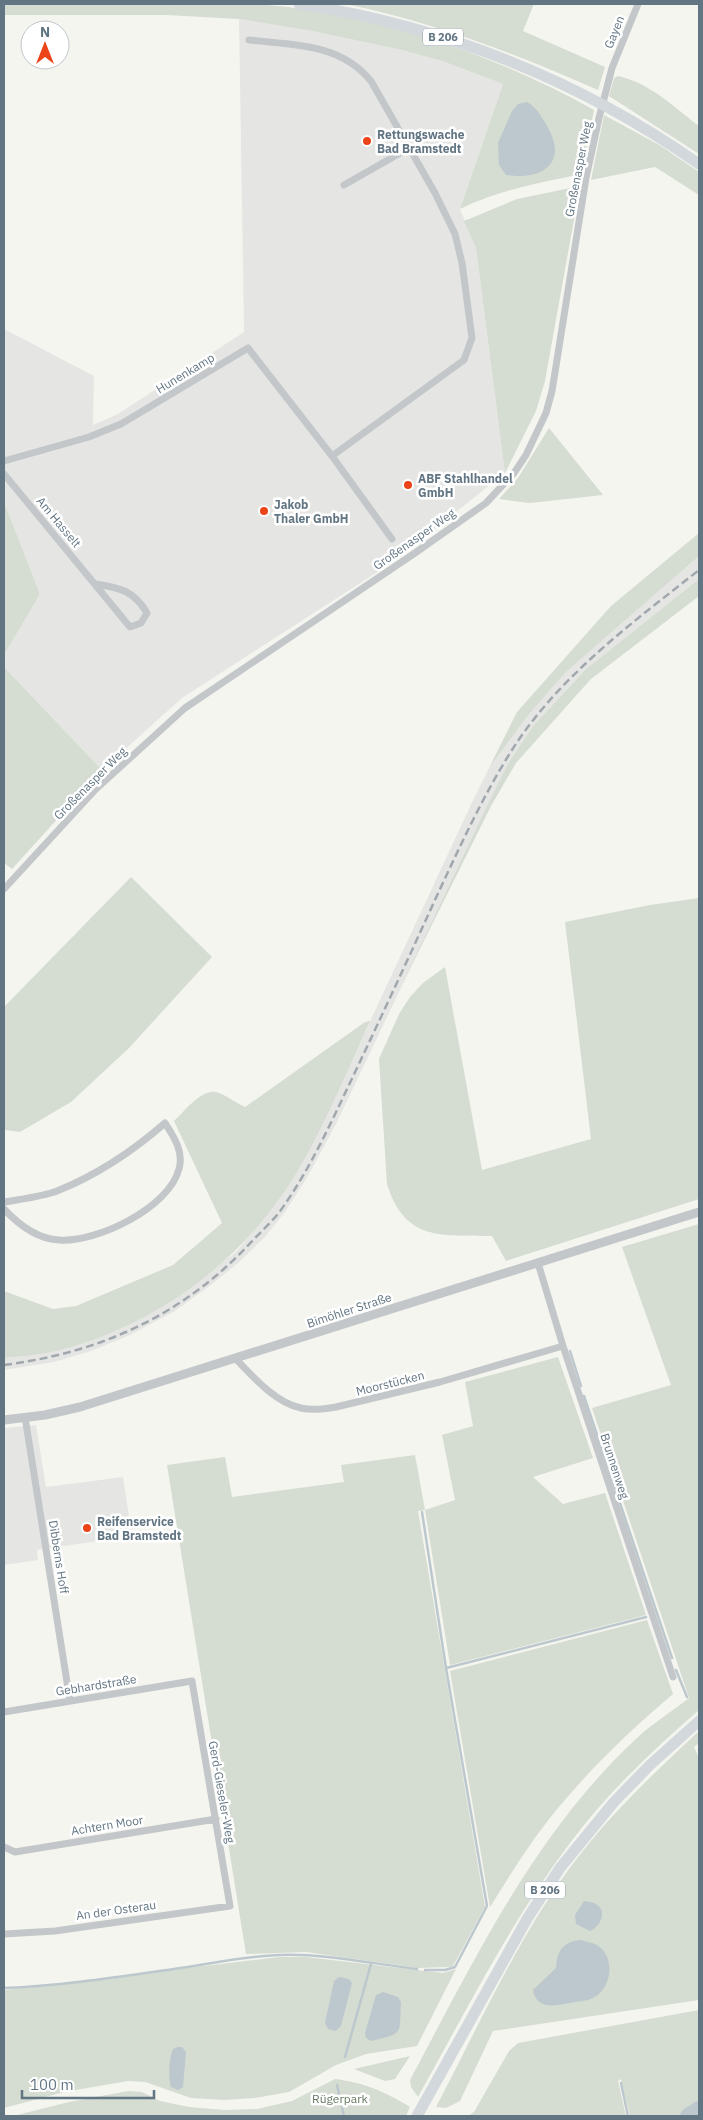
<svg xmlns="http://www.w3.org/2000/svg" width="703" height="2120" viewBox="0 0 703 2120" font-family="'IBM Plex Sans',sans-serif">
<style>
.built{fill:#e5e6e4}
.green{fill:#d5dcd1}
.water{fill:#bcc8cd}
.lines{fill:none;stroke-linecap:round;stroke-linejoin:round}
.stream{stroke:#bcc8cd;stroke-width:2.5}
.river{stroke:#bcc8cd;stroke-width:16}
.minor{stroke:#c4c7ca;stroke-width:7}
.tertiary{stroke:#c4c7ca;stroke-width:9}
.primary{stroke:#d3d8dc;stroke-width:11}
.rail{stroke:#a1a8ad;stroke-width:2.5;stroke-dasharray:8 4;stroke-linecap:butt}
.poi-dot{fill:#ed4318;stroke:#fff;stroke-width:2}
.labels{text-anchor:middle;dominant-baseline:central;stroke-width:5;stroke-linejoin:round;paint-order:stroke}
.shield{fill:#fff;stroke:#919ea8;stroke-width:1}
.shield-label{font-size:11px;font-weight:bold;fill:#627583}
.street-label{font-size:12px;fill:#627583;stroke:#fff}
.poi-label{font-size:12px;font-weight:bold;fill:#627583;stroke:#fff;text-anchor:start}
.park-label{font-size:12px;fill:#677a61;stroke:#fff}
</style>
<rect width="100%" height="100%" fill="#f5f5f0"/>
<!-- built -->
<path class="built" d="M239 19 312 31 402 50 442 61 503 84 460 209 476 248 505 473 393 562 182 698 102 770 4 667V655L40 594 4 502V329L94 376 93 425 118 414 244 332Z
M699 556V579L586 669 533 726 509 762 336 1124 308 1176 285 1212 265 1237 238 1263 211 1285 175 1311 130 1335 91 1351 54 1362 4 1370V1358L52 1352 87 1342 127 1326 170 1302 236 1252 277 1203 300 1167 325 1118 474 798 489 768 530 713 566 672Z
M36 1425 46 1487 123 1477 132 1536 37 1550 38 1560 4 1565V1428Z"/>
<!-- green -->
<path class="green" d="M4 4C59 4 115 4 170 4 198 4 226 2 253 4 368 11 495 54 594 110L581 174C540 183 498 190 460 209L503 84 442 61 402 50 312 31 239 19 167 15H4Z
M345 4H534L523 31 605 67 598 90C516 54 434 22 345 4Z
M618 76C650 83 674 107 699 126V154L609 96 614 78Z
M604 115 661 146 699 172V195L655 167 591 180Z
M580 186 545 381 536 411 505 473 476 248 464 221 517 199Z
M549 428 603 495 530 503 499 499 518 478Z
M4 502 40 594 4 655Z
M699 533V556L566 672 530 713 489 768 517 712 611 606Z
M699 579V596L591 679 516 763 491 806 400 989 488 804 509 762 533 726 586 669Z
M4 667 102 770 12 869 4 863Z
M131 877 212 957 129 1048 71 1102 20 1132 5 1130 4 1007Z
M699 898V1199L506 1261 492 1236C442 1235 405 1242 387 1184L379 1059 399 1014 410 997 423 983 445 967 482 1170 591 1139 565 922 650 905Z
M370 1021C348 1069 327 1120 300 1167 248 1258 155 1328 52 1352 37 1355 20 1356 4 1358V1291L53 1309 76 1306 173 1265 222 1223 174 1121C184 1112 201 1089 216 1092 226 1095 236 1103 245 1107L365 1022Z
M699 1224V1710C652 1751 607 1793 570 1843 511 1921 466 2011 418 2097L411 2087 410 2080C475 1959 535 1832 638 1737 653 1723 673 1711 689 1698L592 1408 671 1385 622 1247Z
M558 1357 593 1458 533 1477 563 1504 605 1493 646 1615 450 1665 425 1510 418 1511 485 1907 453 1966 449 1967 418 1968 306 1952 246 1954 167 1465 225 1457 232 1497 344 1482 341 1465 415 1455 425 1510 455 1500 442 1435 473 1426 465 1382Z
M647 1620 673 1694C634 1727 597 1762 564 1801 536 1833 513 1870 490 1907L450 1671Z
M699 1731V1743L694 1747 699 1758V2000L493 2031 460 2101 446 2108 436 2107C478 2027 516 1942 569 1869 607 1817 652 1775 699 1731Z
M280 1957H306L443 1973 456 1969 417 2046 366 2054 336 2065 289 2092 255 2098 224 2100 191 2098 145 2082 128 2081 64 2092 4 2108V1990Z
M699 2010V2103L684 2116H630L621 2079 618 2081 626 2116H468L474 2112 509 2051 518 2043Z
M410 2056 395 2079 385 2081 354 2069Z
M335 2079C365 2083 384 2091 410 2107L406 2116H13L69 2102 128 2091 142 2092 160 2101 189 2107 225 2110 257 2109 292 2101Z"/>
<!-- water -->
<path class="water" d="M527 102C537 108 541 116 547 126 569 163 542 181 506 175L499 165 498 143 512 111 518 104Z
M584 1901C588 1902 593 1902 596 1904 608 1911 600 1927 590 1931L576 1924 575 1915Z
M580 1940C584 1941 590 1942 595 1944 616 1954 613 1988 593 1998 588 2001 580 2001 575 2002 558 2005 537 2012 533 1990L556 1968C557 1952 562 1942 580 1940Z
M339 1977 349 1979 352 1983 341 2026 336 2031 328 2029 325 2023 334 1981Z
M383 1992 398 1997 401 2002C399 2035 405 2033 371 2041L366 2038 365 2033 376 1995Z
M178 2047H182L186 2052 183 2087 178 2090 171 2087C168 2076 169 2059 173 2049Z"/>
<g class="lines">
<!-- stream -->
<path class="stream" d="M570 1351 581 1386
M584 1396 672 1658
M422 1512 446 1668 487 1906 455 1967 445 1970H425
M446 1668 646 1617
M676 1670 687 1697
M4 1988C60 1986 118 1977 174 1969 210 1964 245 1956 280 1955 322 1953 374 1964 417 1969
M345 2057 371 1964
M621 2083 628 2116
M337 2085 344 2116"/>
<!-- river -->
<path class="river" d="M688 2116 699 2109"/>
<!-- minor -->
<path class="minor" d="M249 40C294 45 340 43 371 81L435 193 455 234 462 263 472 338 464 360 332 456
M344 185 409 148
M4 461 89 437 121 424 248 348 332 456 392 539
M4 474 130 627 141 623 147 613C134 591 121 588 96 584
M4 889 96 789 185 708 415 553 486 503 514 473 526 455 546 413 552 391 586 178 599 118 612 68 638 4
M4 1202C21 1199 41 1197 57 1191 97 1175 133 1151 165 1123 174 1137 184 1152 179 1169 169 1208 96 1243 59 1240 37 1239 18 1224 4 1209
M538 1263 563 1346 673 1677
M236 1359C253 1377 276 1403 301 1408 313 1411 325 1409 336 1407L440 1382 563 1346
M25 1417 70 1701
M4 1712 192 1681 230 1906 55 1931 4 1934
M4 1847 15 1852 216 1819"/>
<!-- tertiary -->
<path class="tertiary" d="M4 1420 45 1415 80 1407 699 1212"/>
<!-- primary -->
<path class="primary" d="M299 4C442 25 581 81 699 164
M417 2116 527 1919 560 1868 614 1802 650 1765 699 1721"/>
<!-- rail -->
<path class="rail" d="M4 1365C104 1352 187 1313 255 1238 263 1230 271 1222 278 1214 311 1169 333 1118 357 1068 383 1013 409 957 434 902 456 855 477 808 504 763 551 682 627 627 699 570"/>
</g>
<!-- markers -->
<g class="poi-dot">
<circle cx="367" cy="141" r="5"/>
<circle cx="408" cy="485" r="5"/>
<circle cx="264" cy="511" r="5"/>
<circle cx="87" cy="1528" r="5"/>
</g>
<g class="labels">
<!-- shield labels -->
<g class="shield">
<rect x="423" y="28.5" width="40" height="17" rx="4"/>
<rect x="525" y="1881.5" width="40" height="17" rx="4"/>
</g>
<g class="shield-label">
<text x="443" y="37">B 206</text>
<text x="545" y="1890">B 206</text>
</g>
<!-- street labels -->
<g class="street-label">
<text transform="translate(614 32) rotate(-68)">Gayen</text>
<text transform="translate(578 169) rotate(-79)">Großenasper Weg</text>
<text transform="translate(185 373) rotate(-31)">Hunenkamp</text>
<text transform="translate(59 522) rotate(50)">Am Hasselt</text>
<text transform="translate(414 539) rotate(-35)">Großenasper Weg</text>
<text transform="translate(90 783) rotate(-45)">Großenasper Weg</text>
<text transform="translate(349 1310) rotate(-18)">Bimöhler Straße</text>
<text transform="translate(390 1383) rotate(-14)">Moorstücken</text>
<text transform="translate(615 1466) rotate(72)">Brunnenweg</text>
<text transform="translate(59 1557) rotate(81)">Dibberns Hoff</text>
<text transform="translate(96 1685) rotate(-9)">Gebhardstraße</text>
<text transform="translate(222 1792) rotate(80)">Gerd-Gieseler-Weg</text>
<text transform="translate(107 1825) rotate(-9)">Achtern Moor</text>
<text transform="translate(116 1910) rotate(-8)">An der Osterau</text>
</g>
<!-- poi labels -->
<g class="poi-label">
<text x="377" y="134">Rettungswache<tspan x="377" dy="14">Bad Bramstedt</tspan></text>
<text x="418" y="478">ABF Stahlhandel<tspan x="418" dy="14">GmbH</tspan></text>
<text x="274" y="504">Jakob<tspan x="274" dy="14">Thaler GmbH</tspan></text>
<text x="97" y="1521">Reifenservice<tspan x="97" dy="14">Bad Bramstedt</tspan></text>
</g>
<!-- park labels -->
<g class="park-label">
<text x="340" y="2098">Rügerpark</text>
</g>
</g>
<!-- border -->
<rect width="703" height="2120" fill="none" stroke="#627583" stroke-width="10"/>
<!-- north arrow -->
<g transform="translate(45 45)"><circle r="24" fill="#ffffff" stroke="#c0c8cd"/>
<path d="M0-4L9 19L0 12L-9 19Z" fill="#ed4318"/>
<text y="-8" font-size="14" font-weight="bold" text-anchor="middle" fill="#627583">N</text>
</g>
<!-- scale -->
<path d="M22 2090v8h132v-8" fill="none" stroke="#627583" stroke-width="2.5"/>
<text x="30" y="2090" font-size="15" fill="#627583" stroke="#ffffff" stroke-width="4" paint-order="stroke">100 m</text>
</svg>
